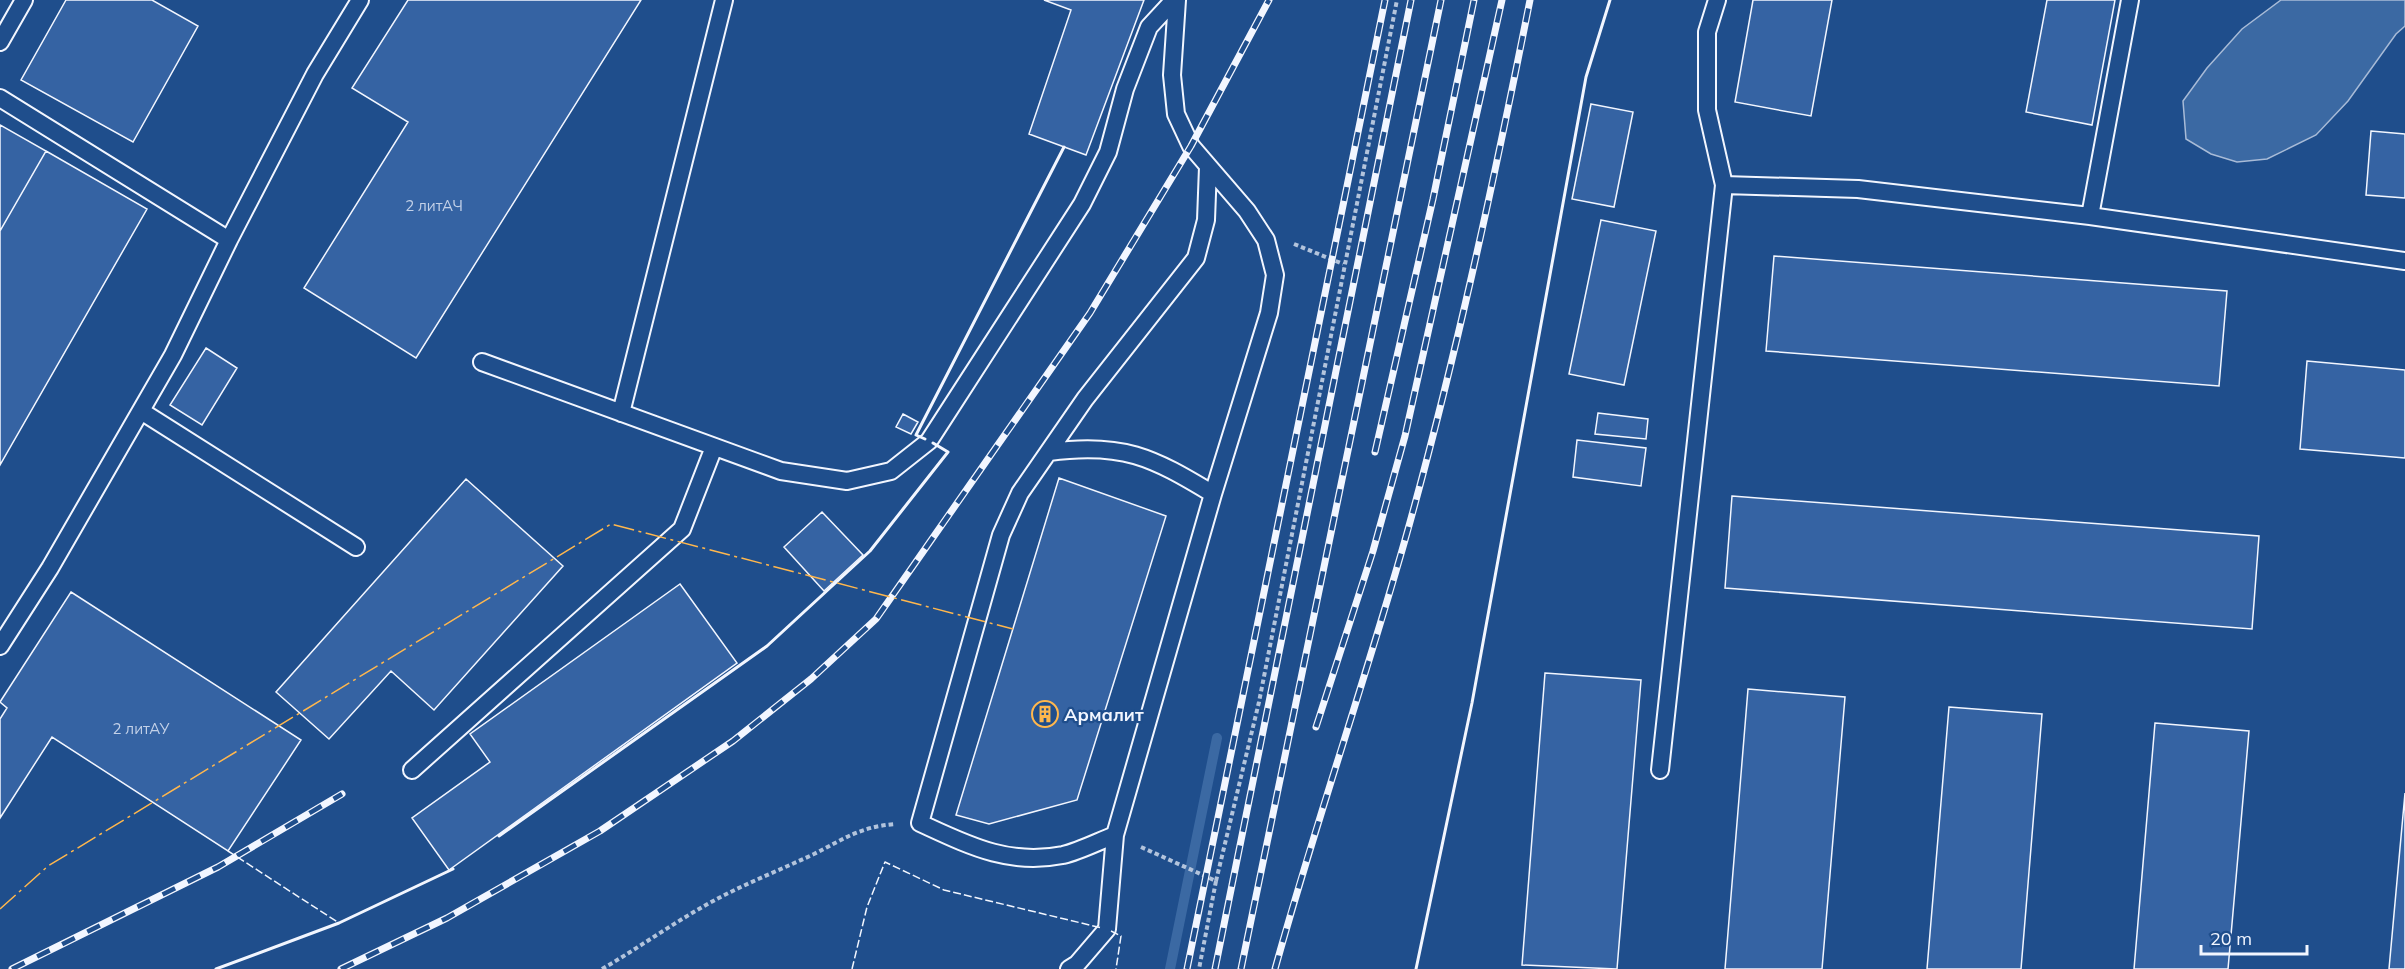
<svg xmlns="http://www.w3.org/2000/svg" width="2405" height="969" viewBox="0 0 2405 969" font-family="Mulish,sans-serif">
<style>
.water{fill:#3b69a3;stroke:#a8bbd7;stroke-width:1.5}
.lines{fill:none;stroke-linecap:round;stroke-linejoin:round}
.stream{stroke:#3b69a3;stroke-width:10}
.building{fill:#3563a3;stroke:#f2f6ff;stroke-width:1.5}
.service-casing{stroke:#f2f6ff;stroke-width:20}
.path{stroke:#b3c4dc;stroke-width:4;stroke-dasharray:4.5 3;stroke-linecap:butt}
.service{stroke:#1f4e8c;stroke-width:16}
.rail-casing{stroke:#f2f6ff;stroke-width:7}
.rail{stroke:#1f4e8c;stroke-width:4.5;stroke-dasharray:14;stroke-linecap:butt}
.fence{stroke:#f2f6ff;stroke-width:1.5;stroke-dasharray:8 3;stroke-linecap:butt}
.wall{stroke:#f2f6ff;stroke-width:3}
.power{stroke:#ffb74d;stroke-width:1.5;stroke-dasharray:21 4.5 3 4.5;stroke-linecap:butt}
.labels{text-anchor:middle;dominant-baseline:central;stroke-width:4.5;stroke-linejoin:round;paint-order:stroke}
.number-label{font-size:15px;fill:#c3d1e8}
.poi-label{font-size:18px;font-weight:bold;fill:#f2f6ff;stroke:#1f4e8c;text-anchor:start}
</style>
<rect width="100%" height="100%" fill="#1f4e8c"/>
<!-- water -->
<path class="water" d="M2281 0H2405V26L2396 34 2348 101 2316 135 2267 159 2237 162 2211 154 2186 139 2183 101 2207 68 2242 29Z"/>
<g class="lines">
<!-- stream -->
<path class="stream" d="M1170 969 1217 738"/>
</g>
<!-- building -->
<path class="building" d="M66 0H152L198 26 133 142 21 80Z
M408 0H641L416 358 304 288 408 122 352 88Z
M1044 0H1144L1086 155 1029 134 1071 10Z
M1753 0H1832L1811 116 1735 102Z
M2047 0H2115L2092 125 2026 112Z
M1591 104 1633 112 1614 207 1572 199Z
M0 125 46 151 0 231Z
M2371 131 2405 134V198L2366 195Z
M46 151 147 209 0 465V231Z
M1601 220 1656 231 1624 385 1569 374Z
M1774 256 2227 291 2219 386 1766 351Z
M206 348 237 368 202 425 170 405Z
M2307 361 2405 370V458L2300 449Z
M1598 413 1648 419 1646 439 1595 434Z
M903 414 918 422 911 434 896 427Z
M1577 440 1646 448 1641 486 1573 477Z
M1059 478 1166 516 1077 800 989 824 956 815Z
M466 479 563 566 434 710 391 671 329 739 276 692Z
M1732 496 2259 536 2252 629 1725 588Z
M822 512 863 555 824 591 784 547Z
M680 584 737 663 449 870 412 818 490 762 470 734Z
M71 592 301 740 228 851 52 737 0 818V719L7 708 0 702Z
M1545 673 1641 680 1617 969 1522 965Z
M1748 689 1845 697 1822 969H1725Z
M1949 707 2042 714 2021 969H1927Z
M2155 723 2249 731 2228 969H2134Z
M2405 793V969H2389Z"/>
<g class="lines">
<defs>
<path id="service" d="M1717 0 1707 32V110L1724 185
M0 42 24 0
M0 98 229 240
M2090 216 2130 0
M482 362 781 471 847 481 891 471 929 441 1082 204 1108 152 1125 89 1149 27 1174 0
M141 411 356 547
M621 413 724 0
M1049 452C1122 442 1152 457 1213 494
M0 646 50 568 173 355 229 240 315 74 360 0
M412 770 682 529 714 447
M1660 770 1724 185 1858 189 2090 216 2405 261
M1115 835C1099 841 1080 851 1063 855 1008 866 968 845 920 823L1001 535 1020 493 1085 399 1196 258 1206 220 1208 167
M1069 969 1077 964 1107 929 1115 835 1213 494 1269 313 1275 275 1266 240 1247 211 1191 146 1176 114 1172 75 1177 0"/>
</defs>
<!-- service casing -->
<use href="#service" class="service-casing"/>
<!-- path -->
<path class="path" d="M1294 244 1343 264
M1141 847 1216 881 1199 969
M1216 881 1259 702 1397 0
M602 969C635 950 666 928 699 909 736 887 776 872 814 854 844 839 859 827 895 824"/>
<!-- service -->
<use href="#service" class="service"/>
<defs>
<path id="rail" d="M1375 452 1433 199 1474 0
M1316 727 1373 551 1405 436 1502 0
M12 969 218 867 342 794
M341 969 447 918 600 831 733 741 811 679 876 619 1090 313 1191 146 1269 0
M1187 969 1385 0
M1215 969 1411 0
M1241 969 1441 0
M1275 969C1315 825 1364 684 1405 540 1455 362 1494 181 1530 0"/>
</defs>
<!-- rail casing -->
<use href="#rail" class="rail-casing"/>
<!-- rail -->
<use href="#rail" class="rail"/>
<!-- fence -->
<path class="fence" d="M228 851 339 923
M1111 931 1121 936 1116 969
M852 969 867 907 885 862 944 890 1102 928"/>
<!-- wall -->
<path class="wall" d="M925 439 916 435 1064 147
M499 836 767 646 870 551 948 452 933 443
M216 969 339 923 453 869
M1416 969 1472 703 1586 77 1610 0"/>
<!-- power -->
<path class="power" d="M0 909 48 866 611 524 1013 629"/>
</g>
<!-- icons -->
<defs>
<symbol id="building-ring" viewBox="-11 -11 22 22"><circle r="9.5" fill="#1f4e8c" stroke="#ffb74d" stroke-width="1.5"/><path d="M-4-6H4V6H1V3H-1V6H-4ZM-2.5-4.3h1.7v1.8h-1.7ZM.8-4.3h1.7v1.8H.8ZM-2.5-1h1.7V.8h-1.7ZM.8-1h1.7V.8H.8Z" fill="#ffb74d"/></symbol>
</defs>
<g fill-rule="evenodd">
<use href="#building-ring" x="1030" y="699" width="30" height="30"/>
</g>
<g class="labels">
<!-- number labels -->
<g class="number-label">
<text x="434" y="205">2 литАЧ</text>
<text x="141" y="728">2 литАУ</text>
</g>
<!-- poi labels -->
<g class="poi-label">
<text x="1064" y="714">Армалит</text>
</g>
</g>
<!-- scale -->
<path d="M2201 945v9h106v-9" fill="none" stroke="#f2f6ff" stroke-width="3"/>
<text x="2210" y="945" font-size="18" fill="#f2f6ff" stroke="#1f4e8c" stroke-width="4.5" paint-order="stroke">20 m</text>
</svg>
